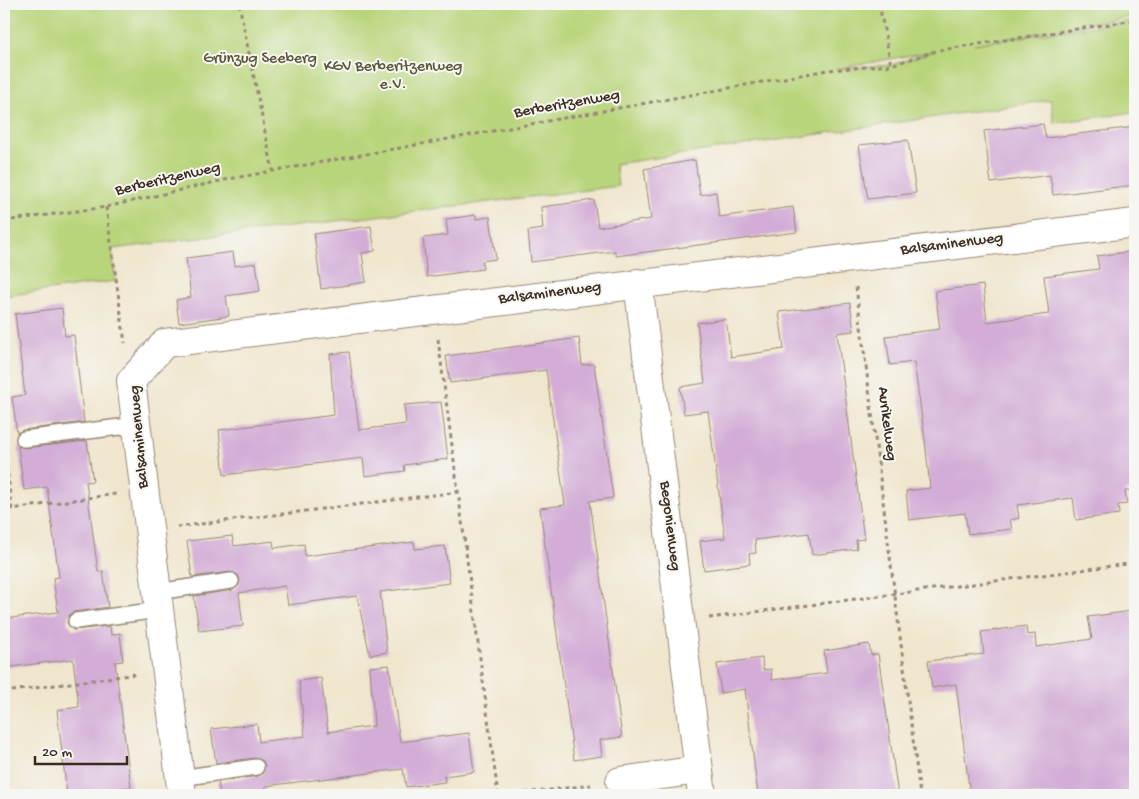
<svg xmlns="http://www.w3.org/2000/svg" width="1139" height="799" viewBox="0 0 1139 799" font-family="'Gochi Hand',sans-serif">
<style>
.green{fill:#b9d57b;stroke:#7a804c;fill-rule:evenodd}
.building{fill:#d3add7}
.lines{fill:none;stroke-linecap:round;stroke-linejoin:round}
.service-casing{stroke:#968876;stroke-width:18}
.minor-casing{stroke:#968876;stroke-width:30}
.path{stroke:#968876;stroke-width:3;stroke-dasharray:4 4;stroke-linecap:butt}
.service{stroke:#fff;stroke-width:15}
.minor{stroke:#fff;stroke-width:28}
.labels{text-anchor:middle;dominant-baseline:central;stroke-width:4;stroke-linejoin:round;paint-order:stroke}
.park-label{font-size:16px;fill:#5a5535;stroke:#f6f6f2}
.street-label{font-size:16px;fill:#3b2a1e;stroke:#f6f6f2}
</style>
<rect width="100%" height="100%" fill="#f6f6f2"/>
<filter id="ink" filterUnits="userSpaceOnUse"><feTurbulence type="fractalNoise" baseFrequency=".02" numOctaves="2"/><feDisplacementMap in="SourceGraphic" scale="10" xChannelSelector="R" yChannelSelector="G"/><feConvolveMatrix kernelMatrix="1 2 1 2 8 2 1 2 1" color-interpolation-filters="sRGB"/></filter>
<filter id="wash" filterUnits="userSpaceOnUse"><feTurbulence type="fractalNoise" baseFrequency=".0096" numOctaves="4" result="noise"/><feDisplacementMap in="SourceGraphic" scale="20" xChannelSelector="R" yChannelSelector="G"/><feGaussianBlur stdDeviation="1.12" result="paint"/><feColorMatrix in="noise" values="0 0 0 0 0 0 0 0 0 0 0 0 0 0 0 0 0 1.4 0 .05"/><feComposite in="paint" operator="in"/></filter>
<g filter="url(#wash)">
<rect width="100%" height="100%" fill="#f0e6ce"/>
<!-- green -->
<path class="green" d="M4 4H1135V16L974 44 1135 20V112L1054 123 1051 100 615 164 618 186 112 249 116 281 4 296ZM934 51 891 65 835 69Z"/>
<g id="blocks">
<!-- building -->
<path class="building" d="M1043 124 1046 138 1135 127V185L1053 195 1050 175 991 183 984 131Z
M908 140 916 193 868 199 859 145Z
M695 160 700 195 716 192 719 217 793 207 797 232 616 256 615 251 531 262 528 231 543 229 541 207 594 200 598 227 651 219 644 169Z
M476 215V219L490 217 496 259 482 261 483 269 427 277 423 238 448 235 446 219Z
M371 226 375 251 362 253 366 282 321 289 314 234Z
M1135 251V490L1125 491 1127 504 1118 505 1119 514 1076 520 1073 498 1017 505 1019 518 1010 520 1012 529 968 534 965 513 909 520 906 491 930 488 925 440 914 362 890 365 886 336 940 329 935 291 983 285 987 322 1049 314 1044 276 1099 269 1097 256Z
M233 252 235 266 256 263 260 291 226 296 229 316 179 323 176 300 191 297 186 258Z
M850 303 854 331 837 333 864 539 856 540 857 549 812 555 809 533 755 540 756 553 749 554 750 564 704 570 700 541 725 538 708 411 684 414 680 387 705 383 697 323 726 319 731 357 784 349 779 312Z
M62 308 65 336 74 335 84 422 23 430 17 433 12 397 25 395 15 314Z
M579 338 582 365 594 364 613 498 590 501 622 737 600 740 602 756 574 760 540 508 565 505 546 370 450 383 446 356Z
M349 352 359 430 406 424 404 405 441 402 448 459 404 465 405 471 365 476 363 458 224 475 219 430 334 415 330 354Z
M87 441 93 481 86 482 98 572 103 571 108 607 74 612 70 614 67 622 73 630 110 626 111 635 120 633 123 661 115 662 131 787 91 792V795H67L57 710 79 707 73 659 4 668V619L58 612 53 578 59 577 47 487 24 490 18 446 25 448Z
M232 536 234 546 273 541 274 548 304 544 305 556 414 542 415 549 445 546 450 583 380 592 387 652 370 655 357 596 288 605 285 586 239 593 243 626 199 631 194 596 233 590 239 585 240 580 238 575 230 572 192 577 187 541Z
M1132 611 1133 620 1135 619V795H970L956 684 932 688 928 661 984 654 981 632 1026 626 1027 635 1035 634 1036 647 1092 639 1088 617Z
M869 644 871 655 878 654 898 795H758L745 689 721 693 717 664 762 658 763 670 771 669 772 680 827 673 824 651Z
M389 665 400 742 469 733 474 772 444 776 445 782 406 787 403 769 265 786 266 795H220L218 782 258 776 262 774 265 766 263 761 255 758 216 763 211 729 257 724 259 742 305 736 299 681 321 678 328 732 374 726 370 667Z"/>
</g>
</g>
<g filter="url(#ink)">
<use href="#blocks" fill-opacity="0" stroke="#968876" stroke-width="1"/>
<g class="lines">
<defs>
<path id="service" d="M24 439 136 425
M157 592 231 581
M76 621 159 610
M180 778 256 767"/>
<path id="minor" d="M638 283 702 795
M620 781 699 770
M182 795 131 381 165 343 1135 223"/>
</defs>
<!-- service casing -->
<use href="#service" class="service-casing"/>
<!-- minor casing -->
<use href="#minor" class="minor-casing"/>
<!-- path -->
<path class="path" d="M239 4 273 171
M879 4 891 65
M106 207 125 343
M4 221 106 207 229 179 828 70 891 65 940 50 1135 20
M856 287 920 795
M438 339 498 795
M4 460H6L12 509 116 494
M177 527 458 492
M709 618 1135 563
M4 692 137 674
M509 795 591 785"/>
<!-- service -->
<use href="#service" class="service"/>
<!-- minor -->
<use href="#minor" class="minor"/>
</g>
</g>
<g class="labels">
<!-- park labels -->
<g class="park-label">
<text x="260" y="59">Grünzug Seeberg</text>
<text x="393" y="67">KGV Berberitzenweg<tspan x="393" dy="18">e.V.</tspan></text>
</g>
<!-- street labels -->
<g class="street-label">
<text transform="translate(567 105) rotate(-10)">Berberitzenweg</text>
<text transform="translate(168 180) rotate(-13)">Berberitzenweg</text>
<text transform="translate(952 245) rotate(-7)">Balsaminenweg</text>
<text transform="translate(550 294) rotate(-7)">Balsaminenweg</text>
<text transform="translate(886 424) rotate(83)">Aurikelweg</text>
<text transform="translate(140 437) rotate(-95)">Balsaminenweg</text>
<text transform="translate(669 526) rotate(83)">Begonienweg</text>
</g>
</g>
<!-- margin -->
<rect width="1139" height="799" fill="none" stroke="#f6f6f2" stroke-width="20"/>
<!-- scale -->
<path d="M35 756v8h92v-8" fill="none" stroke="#3b2a1e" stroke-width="2.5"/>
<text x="42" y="756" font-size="15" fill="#3b2a1e" stroke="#f6f6f2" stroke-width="4" paint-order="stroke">20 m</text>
</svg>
